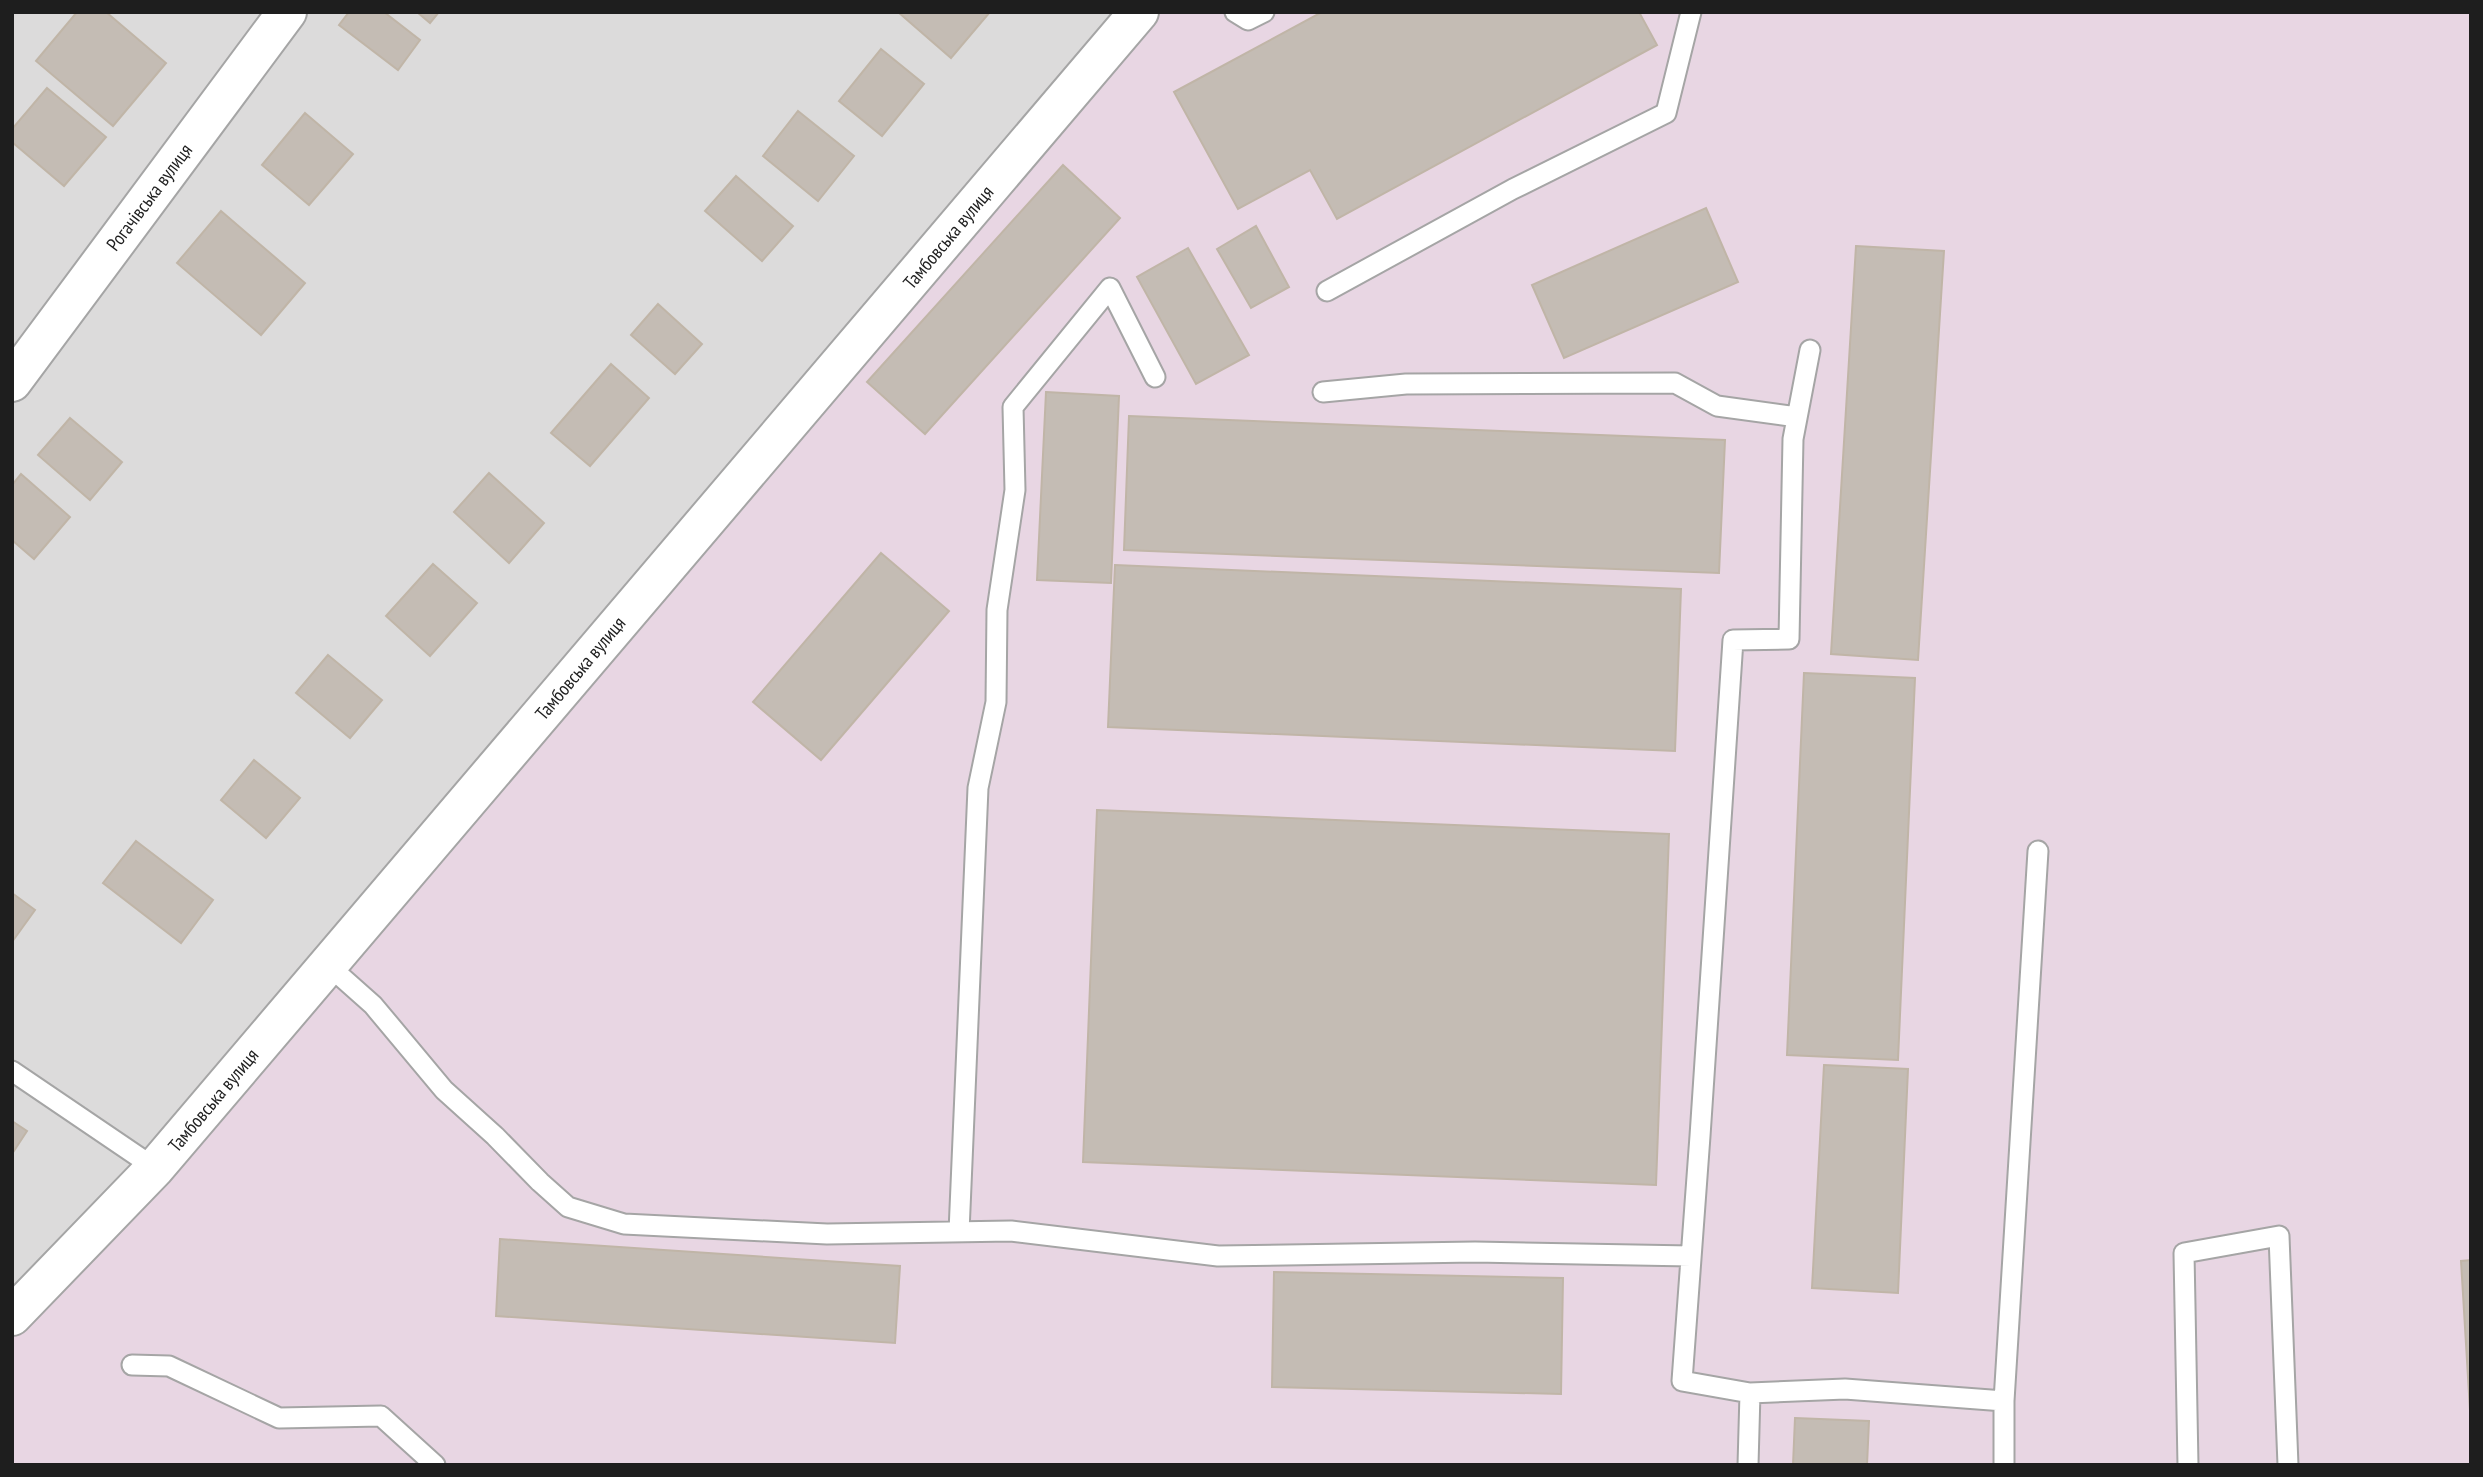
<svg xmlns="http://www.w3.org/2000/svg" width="2483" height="1477" viewBox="0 0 2483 1477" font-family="'PT Sans Narrow',sans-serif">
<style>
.residential{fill:#dcdbdb}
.industrial{fill:#e8d6e3}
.building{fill:#c4bcb4;stroke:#c0b5a7;stroke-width:2}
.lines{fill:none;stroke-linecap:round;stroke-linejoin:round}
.lane-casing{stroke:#a5a5a5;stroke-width:23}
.street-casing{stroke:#a5a5a5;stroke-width:42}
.lane{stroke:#fff;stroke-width:19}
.street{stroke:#fff;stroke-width:38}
.labels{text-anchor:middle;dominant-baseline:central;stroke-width:5;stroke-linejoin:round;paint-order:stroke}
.street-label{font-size:19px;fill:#1e1e1e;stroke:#fff}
</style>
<rect width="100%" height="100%" fill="#efede4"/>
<!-- residential -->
<path class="residential" d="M12 12H1143L12 1319Z"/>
<!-- industrial -->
<path class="industrial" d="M1143 12H2471V1465H12V1319Z"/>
<!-- building -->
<path class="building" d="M77 12H106L166 63 113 126 36 61Z
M349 12H384L420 40 398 70 339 25Z
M417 12H439L430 23Z
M898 12H990L951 58Z
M1322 12H1639L1657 45 1337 219 1310 170 1238 209 1174 92Z
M881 49 924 84 882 136 839 101Z
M47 88 106 137 64 186 12 142V129Z
M798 111 854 156 818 201 763 156Z
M305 113 353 154 309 205 262 165Z
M1063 165 1120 218 925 434 867 382Z
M736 176 793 226 762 261 705 211Z
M1706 208 1738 282 1564 358 1532 285Z
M221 211 305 283 261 335 177 263Z
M1256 226 1289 287 1251 308 1217 249Z
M1856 246 1944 251 1918 660 1831 654Z
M1188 248 1249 355 1196 384 1137 277Z
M658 304 702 344 675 374 631 335Z
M611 364 649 398 590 466 551 433Z
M1046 392 1119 396 1111 583 1037 580Z
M1129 416 1725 440 1719 573 1124 550Z
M70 418 122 462 90 500 38 455Z
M489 473 544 523 509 563 454 512Z
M21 474 70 517 34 559 12 540V485Z
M881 553 949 611 821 760 753 702Z
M433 564 477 603 430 656 386 616Z
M1115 565 1681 589 1675 751 1108 727Z
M328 655 382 700 350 738 296 693Z
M1804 673 1915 678 1898 1060 1787 1055Z
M254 760 300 798 266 838 221 800Z
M1097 810 1669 834 1656 1185 1083 1162Z
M136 841 213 900 181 943 103 883Z
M12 893 35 910 12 942Z
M1824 1065 1908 1069 1898 1293 1812 1288Z
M12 1121 27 1131 12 1154Z
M500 1239 900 1266 895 1343 496 1316Z
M2471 1260V1427L2461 1261Z
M1274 1272 1563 1278 1561 1394 1272 1387Z
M1795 1418 1869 1421 1867 1465H1793Z"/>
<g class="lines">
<defs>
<path id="lane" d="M1235 12 1248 20 1264 12
M1327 291 1513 189 1666 113 1691 12
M1323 392 1406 384 1675 383 1717 406 1797 417
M328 965 373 1005 444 1090 495 1136 540 1182 568 1207 624 1224 827 1234 1011 1231 1218 1256 1475 1252 1691 1256
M12 1071 155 1168
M959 1232 978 788 996 702 997 610 1015 490 1013 407 1110 288 1155 377
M132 1365 169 1366 279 1418 381 1416 435 1465
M1750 1393 1682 1381 1700 1136 1733 640 1789 639 1793 439 1810 350
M1748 1465 1750 1393 1845 1389 2004 1401
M2004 1465V1401L2038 851
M2188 1465 2184 1253 2279 1236 2288 1465"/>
<path id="street" d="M12 382 287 12
M12 1316 155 1168 1139 12"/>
</defs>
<!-- lane casing -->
<use href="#lane" class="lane-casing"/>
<!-- street casing -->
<use href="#street" class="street-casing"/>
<!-- lane -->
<use href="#lane" class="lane"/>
<!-- street -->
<use href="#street" class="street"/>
</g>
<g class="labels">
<!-- street labels -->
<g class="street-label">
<text transform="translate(149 197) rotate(-53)">Рогачівська вулиця</text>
<text transform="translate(948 237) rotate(-50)">Тамбовська вулиця</text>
<text transform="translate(580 668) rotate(-50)">Тамбовська вулиця</text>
<text transform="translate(213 1100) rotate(-50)">Тамбовська вулиця</text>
</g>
</g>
<!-- border -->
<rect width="2483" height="1477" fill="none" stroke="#1e1e1e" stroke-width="28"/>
</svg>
